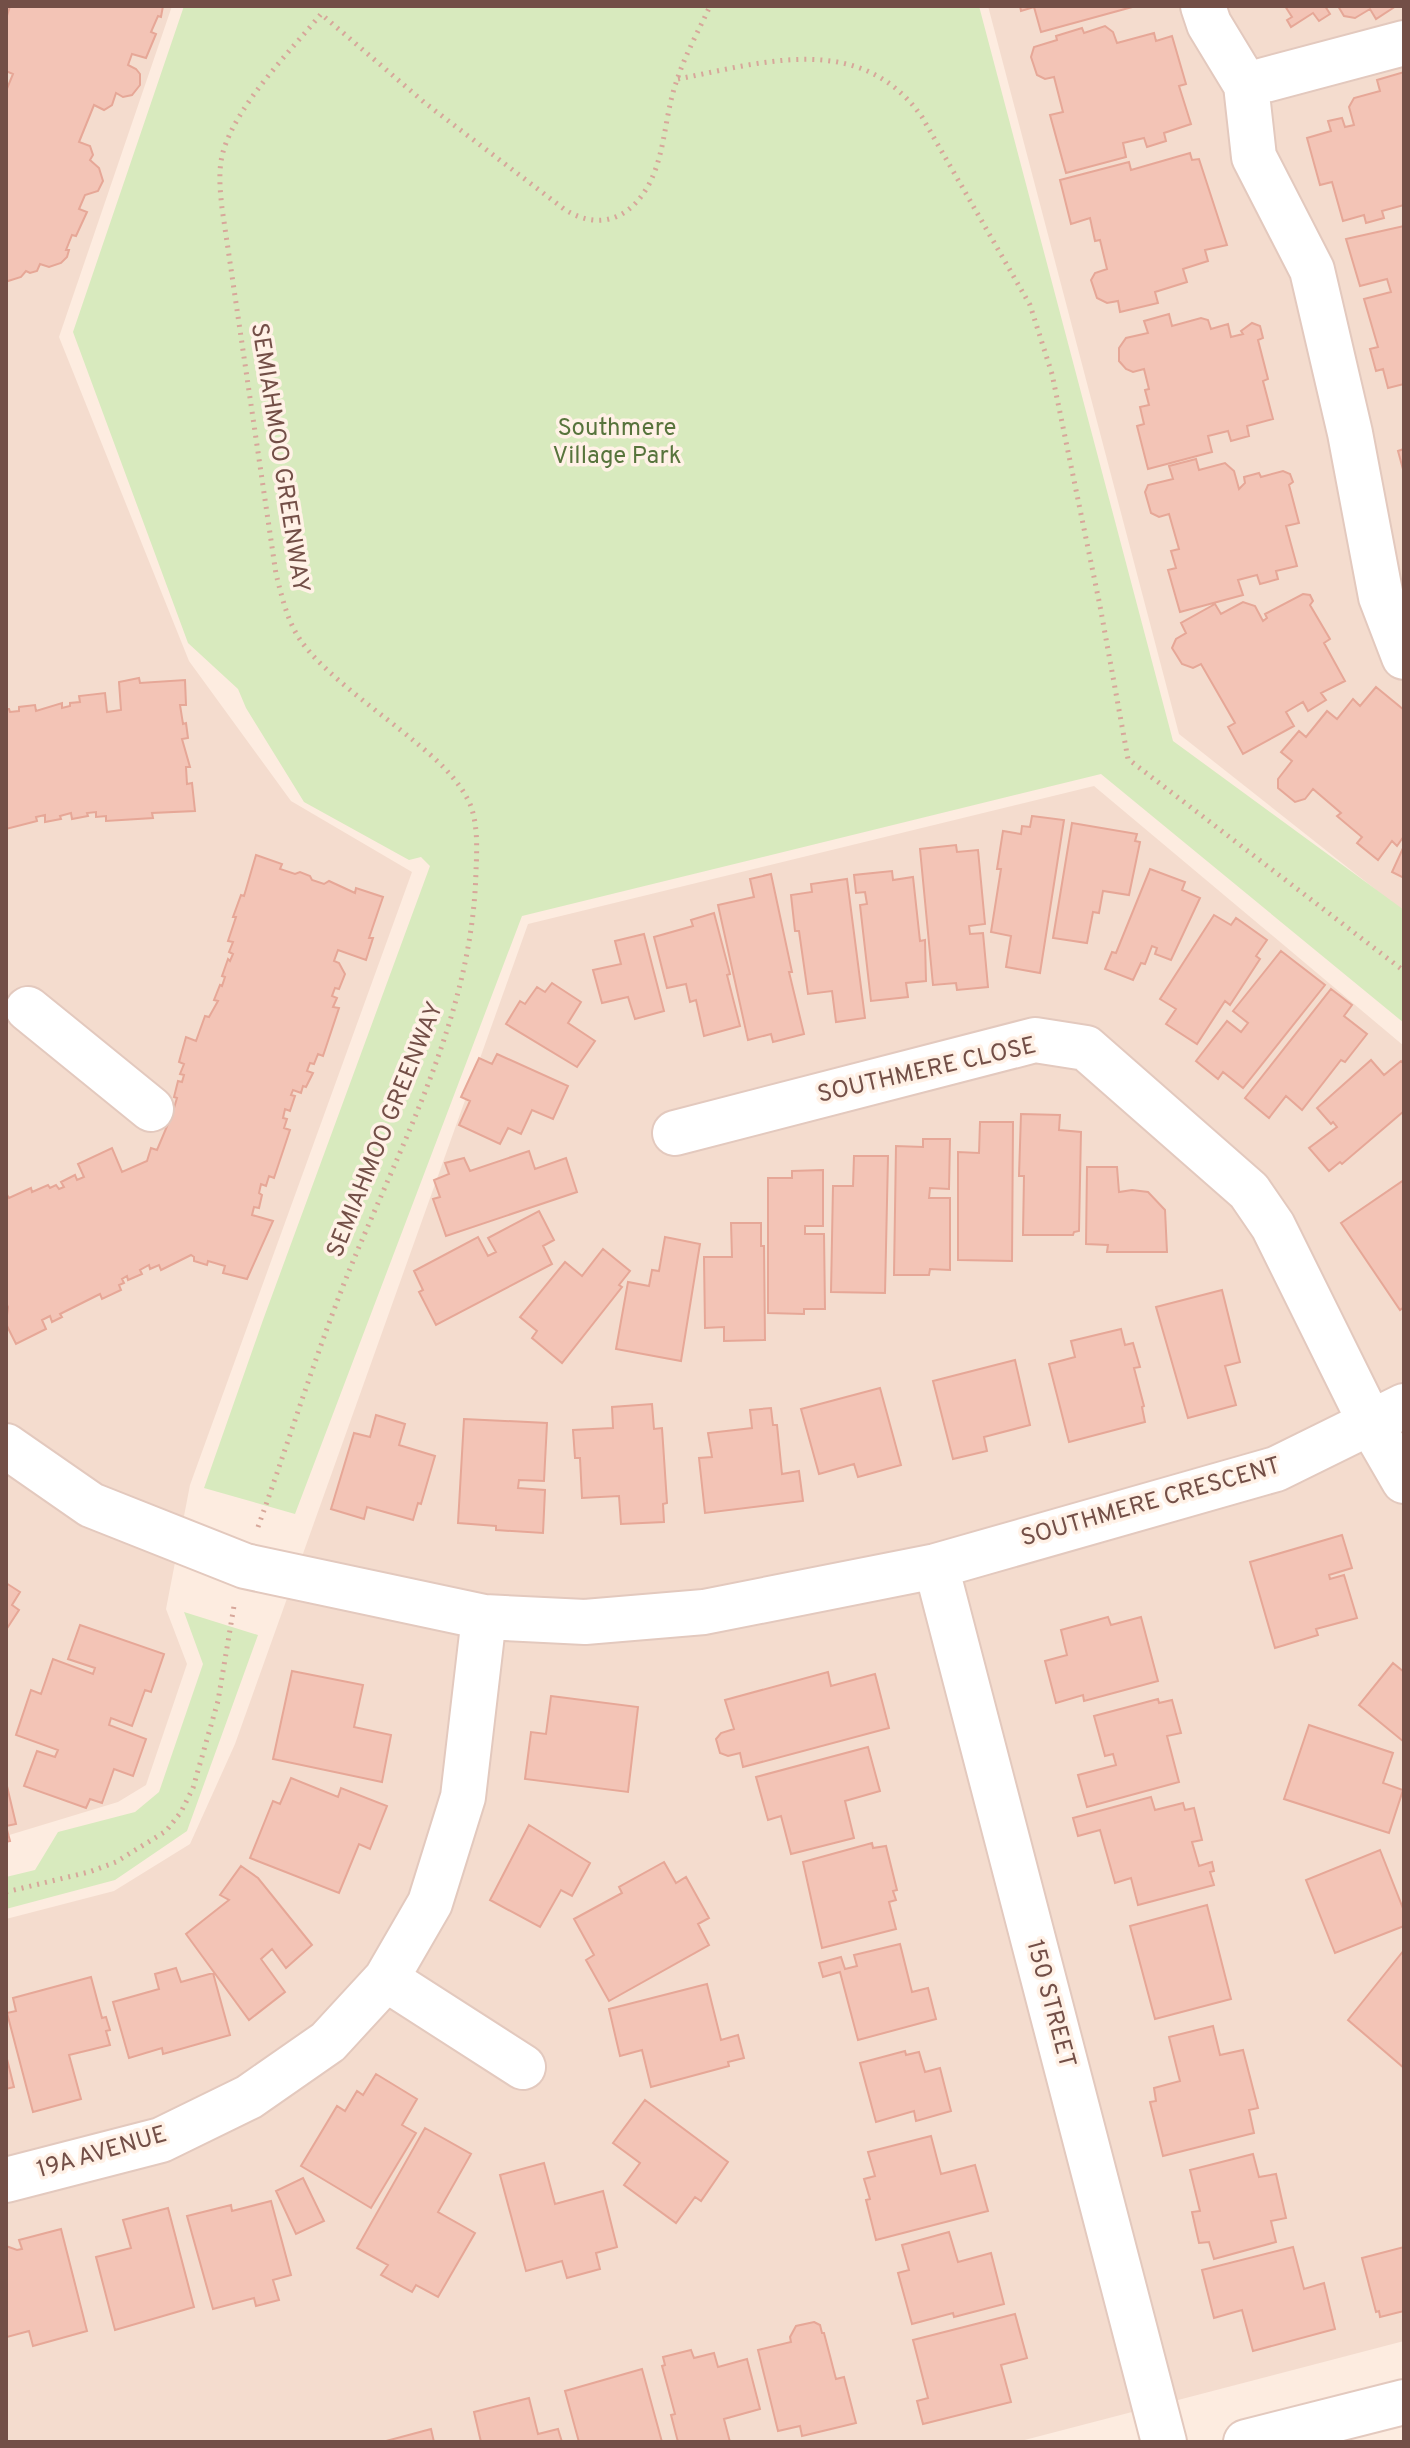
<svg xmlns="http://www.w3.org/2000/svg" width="1410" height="2448" viewBox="0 0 1410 2448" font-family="Overpass,sans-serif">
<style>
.residential{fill:#f4dcce}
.green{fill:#d8eabe}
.building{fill:#f3c4b6;stroke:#e6a797;stroke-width:2}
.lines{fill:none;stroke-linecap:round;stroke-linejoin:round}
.minor-casing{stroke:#e3c9be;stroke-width:48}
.path{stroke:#d7a79a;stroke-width:5;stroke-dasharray:2 6;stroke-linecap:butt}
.minor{stroke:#fff;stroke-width:44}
.labels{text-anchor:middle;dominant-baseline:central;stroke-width:7;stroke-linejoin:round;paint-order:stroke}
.park-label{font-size:24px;fill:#57743c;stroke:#fff1e6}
.street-label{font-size:24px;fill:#734f47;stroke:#fff1e6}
</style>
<rect width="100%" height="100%" fill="#fdece0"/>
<!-- residential -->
<path class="residential" d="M6 6H172L59 337 189 661 291 801 412 872 190 1485 166 1609 187 1664 146 1785 118 1802 6 1836Z
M988 6H1404V912L1179 734Z
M1094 786 1404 1046V2341L1017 2442H6V1919L114 1891 190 1844 235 1744 528 924Z"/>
<!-- green -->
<path class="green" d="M184 6H979L1173 741 1404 910V1023L1101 774 522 916 295 1514 204 1488 263 1320 430 866 421 857 409 860 304 802 246 708 238 689 188 643 73 332Z
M184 1612 258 1635 187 1831 115 1880 6 1909V1877L35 1870 58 1832 135 1812 159 1792 203 1664Z"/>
<!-- building -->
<path class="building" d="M10 6H163L161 17 158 16 151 32 156 34 146 58 132 54 128 65 136 69 140 74V85L132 95 123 97 116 93 112 105 104 110 94 105 79 142 90 146 93 155 90 160 99 168 103 181 98 191 85 195 79 209 87 212 76 236 72 235 66 250H69L67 257 61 263 49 267 40 264 37 271 30 273 26 271 21 277 8 281 6 279V91L13 74 6 71V19Z
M1020 6H1136L1041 32 1034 7 1021 11Z
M1285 6H1325L1330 14 1319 21 1313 13 1291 27 1287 20 1292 17Z
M1338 6H1396L1376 19 1370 9 1355 18 1344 16Z
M1105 26 1113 32 1117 43 1154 33 1156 41 1172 36 1186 84 1179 86 1191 124 1164 133 1166 141 1147 147 1144 138 1123 143 1126 157 1066 173 1050 115 1063 112 1054 77 1045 79 1037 75 1031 57 1034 47 1057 40 1056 36 1082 28 1084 33Z
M1404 72V205L1382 211 1384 218 1366 223 1364 215 1343 221 1332 182 1320 185 1307 138 1331 131 1328 121 1342 118 1345 127 1354 125 1349 107 1354 98 1380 91 1377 80Z
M1190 153 1192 160 1199 159 1227 245 1205 250 1208 261 1183 269 1187 282 1155 292 1158 303 1120 312 1118 301 1107 303 1097 298 1091 280 1095 273 1107 269 1100 240 1095 241 1090 218 1071 224 1060 180 1129 162 1131 170Z
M1404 226V384L1388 388 1383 369 1376 371 1370 349 1378 347 1364 299 1391 292 1387 279 1360 286 1346 239Z
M1169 314 1172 326 1201 318 1208 320 1211 329 1228 324 1231 337 1243 334 1241 331 1252 323 1260 326 1263 338 1258 340 1268 379 1263 381 1273 419 1247 426 1249 436 1231 441 1228 431 1208 436 1212 452 1148 469 1137 426 1144 424 1140 407 1149 405 1145 390 1149 389 1144 369 1133 372 1126 369 1119 361V348L1126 338 1148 333 1144 321Z
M1404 449V473L1398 451Z
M1196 459 1199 470 1225 463 1234 471 1239 489 1245 483 1244 477 1259 473 1261 477 1283 471 1290 474 1293 482 1289 485 1299 523 1286 526 1297 566 1276 571 1278 579 1260 584 1257 575 1238 580 1243 595 1180 612 1168 570 1176 568 1171 551 1179 549 1169 514 1159 517 1151 513 1145 492 1148 485 1173 479 1169 466Z
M1303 594 1310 595 1313 601 1310 605 1330 639 1324 643 1345 681 1321 693 1326 700 1308 711 1303 702 1286 712 1294 726 1243 754 1228 727 1235 723 1201 664 1193 668 1182 664 1172 648 1176 639 1186 633 1181 623 1215 604 1221 614 1243 602 1255 606 1263 621 1267 618 1265 614Z
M139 678 140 683 185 680 186 705H180L183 724 186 723 188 738 182 739 190 767H186L187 784 192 783 195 811 152 813 153 818 106 821V816L96 817V812L87 813 88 816 72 819 71 813 60 816 61 819 45 822V815L36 817 37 821 6 829V709H9L10 712 19 711V707L35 705 36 711 62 703V708L70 706V703L80 702 79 696 105 693 107 712 121 710 119 682Z
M1376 687 1404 710V836L1397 846 1392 841 1378 860 1357 843 1362 837 1337 816 1341 813 1313 789 1305 799 1295 802 1278 788V779L1292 761 1281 752 1299 731 1306 737 1327 711 1337 719 1353 699 1360 706Z
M1032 816 1064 820 1040 973 1006 967 1011 936 991 932 1001 869H997L1003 831 1021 834 1022 826 1030 827Z
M1072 823 1137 834 1135 841 1140 842 1129 895 1103 891 1099 913 1093 912 1087 943 1053 938Z
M956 845 957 852 978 850 985 924 969 926 970 934 983 933 988 987 957 990 956 983 933 985 920 849Z
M1404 846V878L1392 872Z
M256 855 282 864 280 869 295 874 300 872 310 876 312 880 324 884 329 881 355 893 356 888 383 897 369 938H373L366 960 338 950 334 961 339 963 345 974 339 989 335 988 332 996 337 998 333 1007 339 1008 323 1056 318 1054 314 1064 310 1063 307 1071 313 1073 306 1087 303 1086 301 1093 293 1090 291 1095 295 1096 290 1111 285 1109 283 1118 287 1119 284 1128 290 1130 274 1178 269 1176 266 1186 261 1184 259 1193 262 1195 259 1208 254 1207 252 1215 273 1221 247 1279 223 1273 225 1266 208 1261 207 1265 194 1261V1257L191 1255 161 1270 159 1265 150 1269 149 1265 140 1270 142 1274 128 1280 127 1276 122 1279 124 1283 119 1285 121 1290 102 1299 100 1294 60 1314 62 1317 52 1322 50 1316 42 1320 46 1329 16 1344 6 1324 8 1307 6 1303V1193L9 1198 31 1188 32 1192 48 1185 50 1188 56 1185 59 1189 64 1187 61 1182 75 1175 77 1180 84 1177 78 1164 112 1148 122 1172 147 1161 151 1148 157 1150 168 1124 164 1123 170 1107 174 1108 177 1098 174 1097 178 1081 182 1082 184 1075 180 1074 184 1064 179 1062 186 1037 196 1041 205 1016 209 1017 218 1001 214 1000 220 985 222 986 225 977 222 976 228 959 230 961 233 954 229 952 233 942 228 941 236 917H233L241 895 244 896Z
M1150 869 1185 882 1182 890 1200 898 1171 960 1155 954 1157 948 1152 946 1145 964 1141 963 1133 980 1105 969 1112 952 1116 953Z
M892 871 893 880 913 877 920 941 925 940 926 981 906 983 908 997 871 1001 860 905 867 904 865 892 856 893 854 875Z
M771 874 792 972H789L804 1034 773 1042 771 1034 748 1040 718 905 754 897 750 879Z
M847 879 865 1018 836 1022 832 991 808 994 799 931H795L791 895 812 892 811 884Z
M714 913 730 974 727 975 740 1026 704 1036 696 1000 690 1002 686 984 667 988 654 937 693 926 691 920Z
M1214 915 1231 925 1236 918 1267 940 1256 956 1260 959 1230 1005 1225 1001 1197 1044 1166 1024 1176 1009 1160 999Z
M644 934 664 1011 635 1019 628 997 602 1003 593 970 621 964 615 941Z
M1281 951 1325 985 1243 1088 1223 1072 1218 1079 1196 1061 1227 1021 1241 1032 1248 1023 1233 1011Z
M552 983 581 1002 568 1023 595 1041 577 1067 506 1024 520 1001 525 1004 537 987 545 992Z
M1331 989 1352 1005 1344 1016 1367 1034 1345 1062 1341 1060 1302 1110 1286 1096 1269 1118 1245 1098Z
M497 1054 568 1086 553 1119 532 1110 521 1134 508 1128 500 1144 459 1125 470 1101 461 1097 479 1058 492 1064Z
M1371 1060 1384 1075 1401 1061 1404 1064V1111L1342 1164 1340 1162 1329 1171 1309 1148 1337 1127 1333 1122 1331 1124 1317 1108Z
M1021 1114 1060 1115 1059 1130 1081 1132 1079 1231 1074 1232 1073 1235H1023L1024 1176H1019Z
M980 1122H1013L1012 1261 958 1260V1152L979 1153Z
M923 1139H950L949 1189 930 1188 929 1198H950V1270L930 1269 929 1275H894L896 1146 923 1147Z
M529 1151 535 1169 566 1158 577 1192 446 1236 433 1199 440 1197 434 1180 449 1174 445 1163 464 1158 470 1171Z
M854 1156H888L885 1293 831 1292 833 1186H853Z
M1087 1167H1117L1119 1192 1132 1190 1148 1192 1165 1210 1167 1252H1107L1108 1245 1086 1244Z
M823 1170V1226H805V1234H824L825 1309H804V1314L768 1313V1178H792V1171Z
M1404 1180V1307L1400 1310 1341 1223Z
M539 1211 554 1240 543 1246 552 1264 436 1325 419 1292 423 1290 414 1271 478 1237 488 1256 496 1252 488 1238Z
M731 1223H761V1246H764L765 1340 724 1341V1327L705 1328 704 1257H732Z
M665 1237 700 1244 681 1361 616 1349 628 1282 649 1286 652 1270 659 1271Z
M603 1249 630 1271 619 1285 622 1287 562 1363 532 1338 537 1331 520 1317 565 1262 582 1276Z
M1222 1290 1240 1362 1225 1366 1236 1405 1188 1418 1156 1307Z
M1121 1329 1125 1345 1133 1343 1140 1367 1134 1368 1144 1406 1142 1407 1145 1422 1069 1442 1049 1364 1075 1357 1071 1341Z
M1015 1360 1030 1425 984 1437 987 1451 953 1459 933 1381Z
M880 1388 901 1465 858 1477 854 1464 819 1474 801 1409Z
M652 1404 654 1429 662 1428 667 1503 663 1504 664 1522 621 1524 619 1496 582 1498 580 1458H575L573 1430 613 1428 612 1407Z
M771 1408 773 1425H777L782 1474 799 1471 803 1501 705 1513 699 1458 712 1457 708 1433 752 1428 750 1410Z
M376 1415 405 1424 399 1445 435 1456 421 1504 418 1503 413 1520 367 1507 364 1519 331 1509 354 1433 370 1437Z
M464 1419 547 1423 544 1481 519 1480 518 1488 545 1490 543 1533 496 1530V1526L458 1523Z
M1342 1535 1352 1568 1329 1575 1330 1579 1344 1575 1357 1618 1316 1629 1318 1635 1275 1648 1250 1562Z
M6 1583 20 1592 12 1605 19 1610 6 1630Z
M1108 1617 1111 1625 1141 1617 1158 1681 1084 1701 1083 1695 1056 1703 1045 1661 1067 1655 1061 1630Z
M80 1625 164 1654 151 1692 145 1690 132 1726 111 1718 109 1725 146 1739 133 1776 114 1769 102 1803 90 1799 86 1808 24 1786 37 1751 55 1757 58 1750 16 1735 31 1690 41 1694 53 1659 93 1674 95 1668 68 1659Z
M1393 1663 1404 1672V1742L1359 1705Z
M292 1671 363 1685 354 1727 391 1735 382 1782 273 1759Z
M828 1672 831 1686 875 1674 889 1728 743 1767 740 1753 728 1756 720 1753 716 1739 721 1733 734 1729 725 1700Z
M551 1696 638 1707 628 1792 525 1779 531 1732 546 1734Z
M1158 1699 1159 1703 1172 1700 1181 1733 1167 1736 1179 1782 1087 1807 1078 1775 1116 1765 1113 1754 1105 1756 1094 1716Z
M1309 1725 1393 1753 1383 1783 1403 1790 1389 1833 1284 1799Z
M868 1747 880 1791 845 1801 854 1838 791 1854 781 1816 768 1820 756 1777Z
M291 1778 338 1797 341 1788 387 1806 370 1849 359 1844 339 1893 250 1858 273 1801 280 1804Z
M6 1782 16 1824 6 1826 10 1841 6 1842Z
M1151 1797 1155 1810 1183 1803 1185 1810 1194 1808 1202 1840 1192 1842 1199 1866 1212 1862 1214 1871 1210 1872 1214 1885 1138 1905 1131 1878 1115 1883 1100 1830 1078 1836 1073 1818Z
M529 1825 590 1863 572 1896 561 1890 540 1927 490 1900Z
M872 1843 873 1848 886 1846 897 1890 893 1891 896 1900 889 1902 896 1929 822 1948 803 1862Z
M1380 1850 1404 1911V1926L1335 1953 1306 1880Z
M664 1862 676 1883 686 1877 709 1918 698 1924 709 1945 609 2001 586 1960 594 1955 574 1919 622 1893 619 1887Z
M241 1866 258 1878 312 1945 286 1968 272 1949 261 1959 285 1992 249 2020 186 1934 229 1900 220 1895Z
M1207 1905 1231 1999 1155 2019 1130 1926Z
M900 1944 912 1992 928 1988 936 2019 858 2040 840 1972 823 1977 819 1963 841 1957 845 1969 857 1966 854 1955Z
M1404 1950V2068L1348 2020Z
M176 1968 181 1982 213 1973 230 2035 163 2054 162 2048 129 2058 113 2002 159 1989 155 1974Z
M91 1977 102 2018 106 2017 110 2030 106 2031 110 2045 69 2055 81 2099 33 2112 7 2013 16 2011 13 1998Z
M707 1984 721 2040 738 2035 744 2058 728 2062 729 2066 651 2087 642 2050 620 2056 609 2009Z
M1213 2026 1220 2055 1243 2050 1258 2108 1249 2110 1254 2133 1163 2156 1150 2102 1156 2101 1154 2088 1180 2081 1169 2037Z
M905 2051 906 2055 919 2052 925 2072 940 2068 951 2111 916 2121 914 2111 876 2122 860 2063Z
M6 2055 14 2087 6 2089Z
M376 2074 417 2099 402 2125 416 2133 371 2208 301 2166 337 2106 345 2111 357 2091 363 2095Z
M645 2100 728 2162 701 2201 695 2197 676 2223 624 2185 640 2163 613 2143Z
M425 2128 471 2154 438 2212 475 2233 438 2297 416 2285 412 2292 381 2275 388 2265 357 2248Z
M931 2136 941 2174 975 2165 988 2211 876 2240 866 2200 870 2199 864 2179 875 2176 868 2152Z
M1253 2154 1259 2177 1276 2174 1286 2218 1271 2221 1276 2242 1214 2259 1209 2242 1199 2243 1192 2212 1200 2211 1190 2170Z
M544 2163 555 2204 603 2191 617 2247 596 2253 600 2269 567 2278 562 2261 526 2271 500 2175Z
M303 2178 324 2221 296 2234 276 2191Z
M271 2201 291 2275 273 2280 279 2300 256 2306 254 2298 213 2309 187 2216 231 2205 232 2211Z
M168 2208 194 2307 115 2330 96 2257 131 2248 123 2220Z
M61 2229 87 2331 33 2346 29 2331 7 2337 6 2246 17 2250 22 2249 19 2240Z
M949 2232 958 2262 991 2253 1004 2304 954 2317 953 2313 912 2324 898 2273 909 2270 902 2245Z
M1293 2247 1304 2289 1324 2283 1335 2329 1253 2351 1242 2310 1214 2318 1202 2270Z
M1404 2247V2311L1380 2317 1379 2311 1376 2312 1362 2258Z
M1015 2314 1027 2358 1001 2365 1011 2402 923 2424 917 2401 928 2398 913 2340Z
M814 2322 820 2325 822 2333H824L836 2379 844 2377 856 2423 802 2436 800 2426 778 2431 758 2350 791 2342 790 2337 796 2326Z
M691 2350 694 2358 714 2353 718 2367 747 2359 760 2409 724 2419 730 2442H678L671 2415 675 2414 662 2366 665 2365 663 2357Z
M642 2369 662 2442H579L565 2391Z
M529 2398 538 2434 558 2429 562 2442H481L474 2412Z
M431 2429 434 2442H386V2441Z"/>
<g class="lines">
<defs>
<path id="minor" d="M1203 6 1209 24 1246 85 1254 157 1312 270 1350 433 1381 597 1404 657
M1246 85 1404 43
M28 1009 151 1109
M675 1133 1035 1040 1086 1048 1249 1191 1273 1226 1371 1424 1404 1481
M6 1446 91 1505 245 1566 484 1617 585 1622 704 1612 936 1566 1276 1469 1404 1406
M936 1566 1164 2442
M386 1979 523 2067
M6 2180 161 2140 249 2097 328 2042 386 1979 430 1903 463 1797 484 1617
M1246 2442 1404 2402"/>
</defs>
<!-- minor casing -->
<use href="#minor" class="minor-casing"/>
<!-- path -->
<path class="path" d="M678 79C765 62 861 31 922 117L1030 305 1052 374 1100 606 1128 759 1404 971
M258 1527C288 1444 314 1359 347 1276 400 1145 473 1015 476 870 477 849 478 824 470 804 458 778 436 759 414 741 382 714 324 674 301 641 287 621 282 597 276 574L222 208C220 190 218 170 223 152 237 104 289 53 321 14L425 103 564 209C608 237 643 209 657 165 666 137 667 107 677 80 685 55 699 30 710 6
M6 1892 89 1872 116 1862 166 1831 181 1812 193 1788 218 1701 234 1606"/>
<!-- minor -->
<use href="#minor" class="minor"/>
</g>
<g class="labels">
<!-- park labels -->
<g class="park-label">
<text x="617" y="429">Southmere<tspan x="617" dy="28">Village Park</tspan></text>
</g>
<!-- street labels -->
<g class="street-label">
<text transform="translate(279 458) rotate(81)">SEMIAHMOO GREENWAY</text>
<text transform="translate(927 1071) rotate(-13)">SOUTHMERE CLOSE</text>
<text transform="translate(386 1130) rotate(-68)">SEMIAHMOO GREENWAY</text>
<text transform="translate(1151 1503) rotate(-16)">SOUTHMERE CRESCENT</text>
<text transform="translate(1050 2004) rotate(75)">150 STREET</text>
<text transform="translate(102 2153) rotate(-16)">19A AVENUE</text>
</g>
</g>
<!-- border -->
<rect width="1410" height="2448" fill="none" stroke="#734f47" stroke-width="16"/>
</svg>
